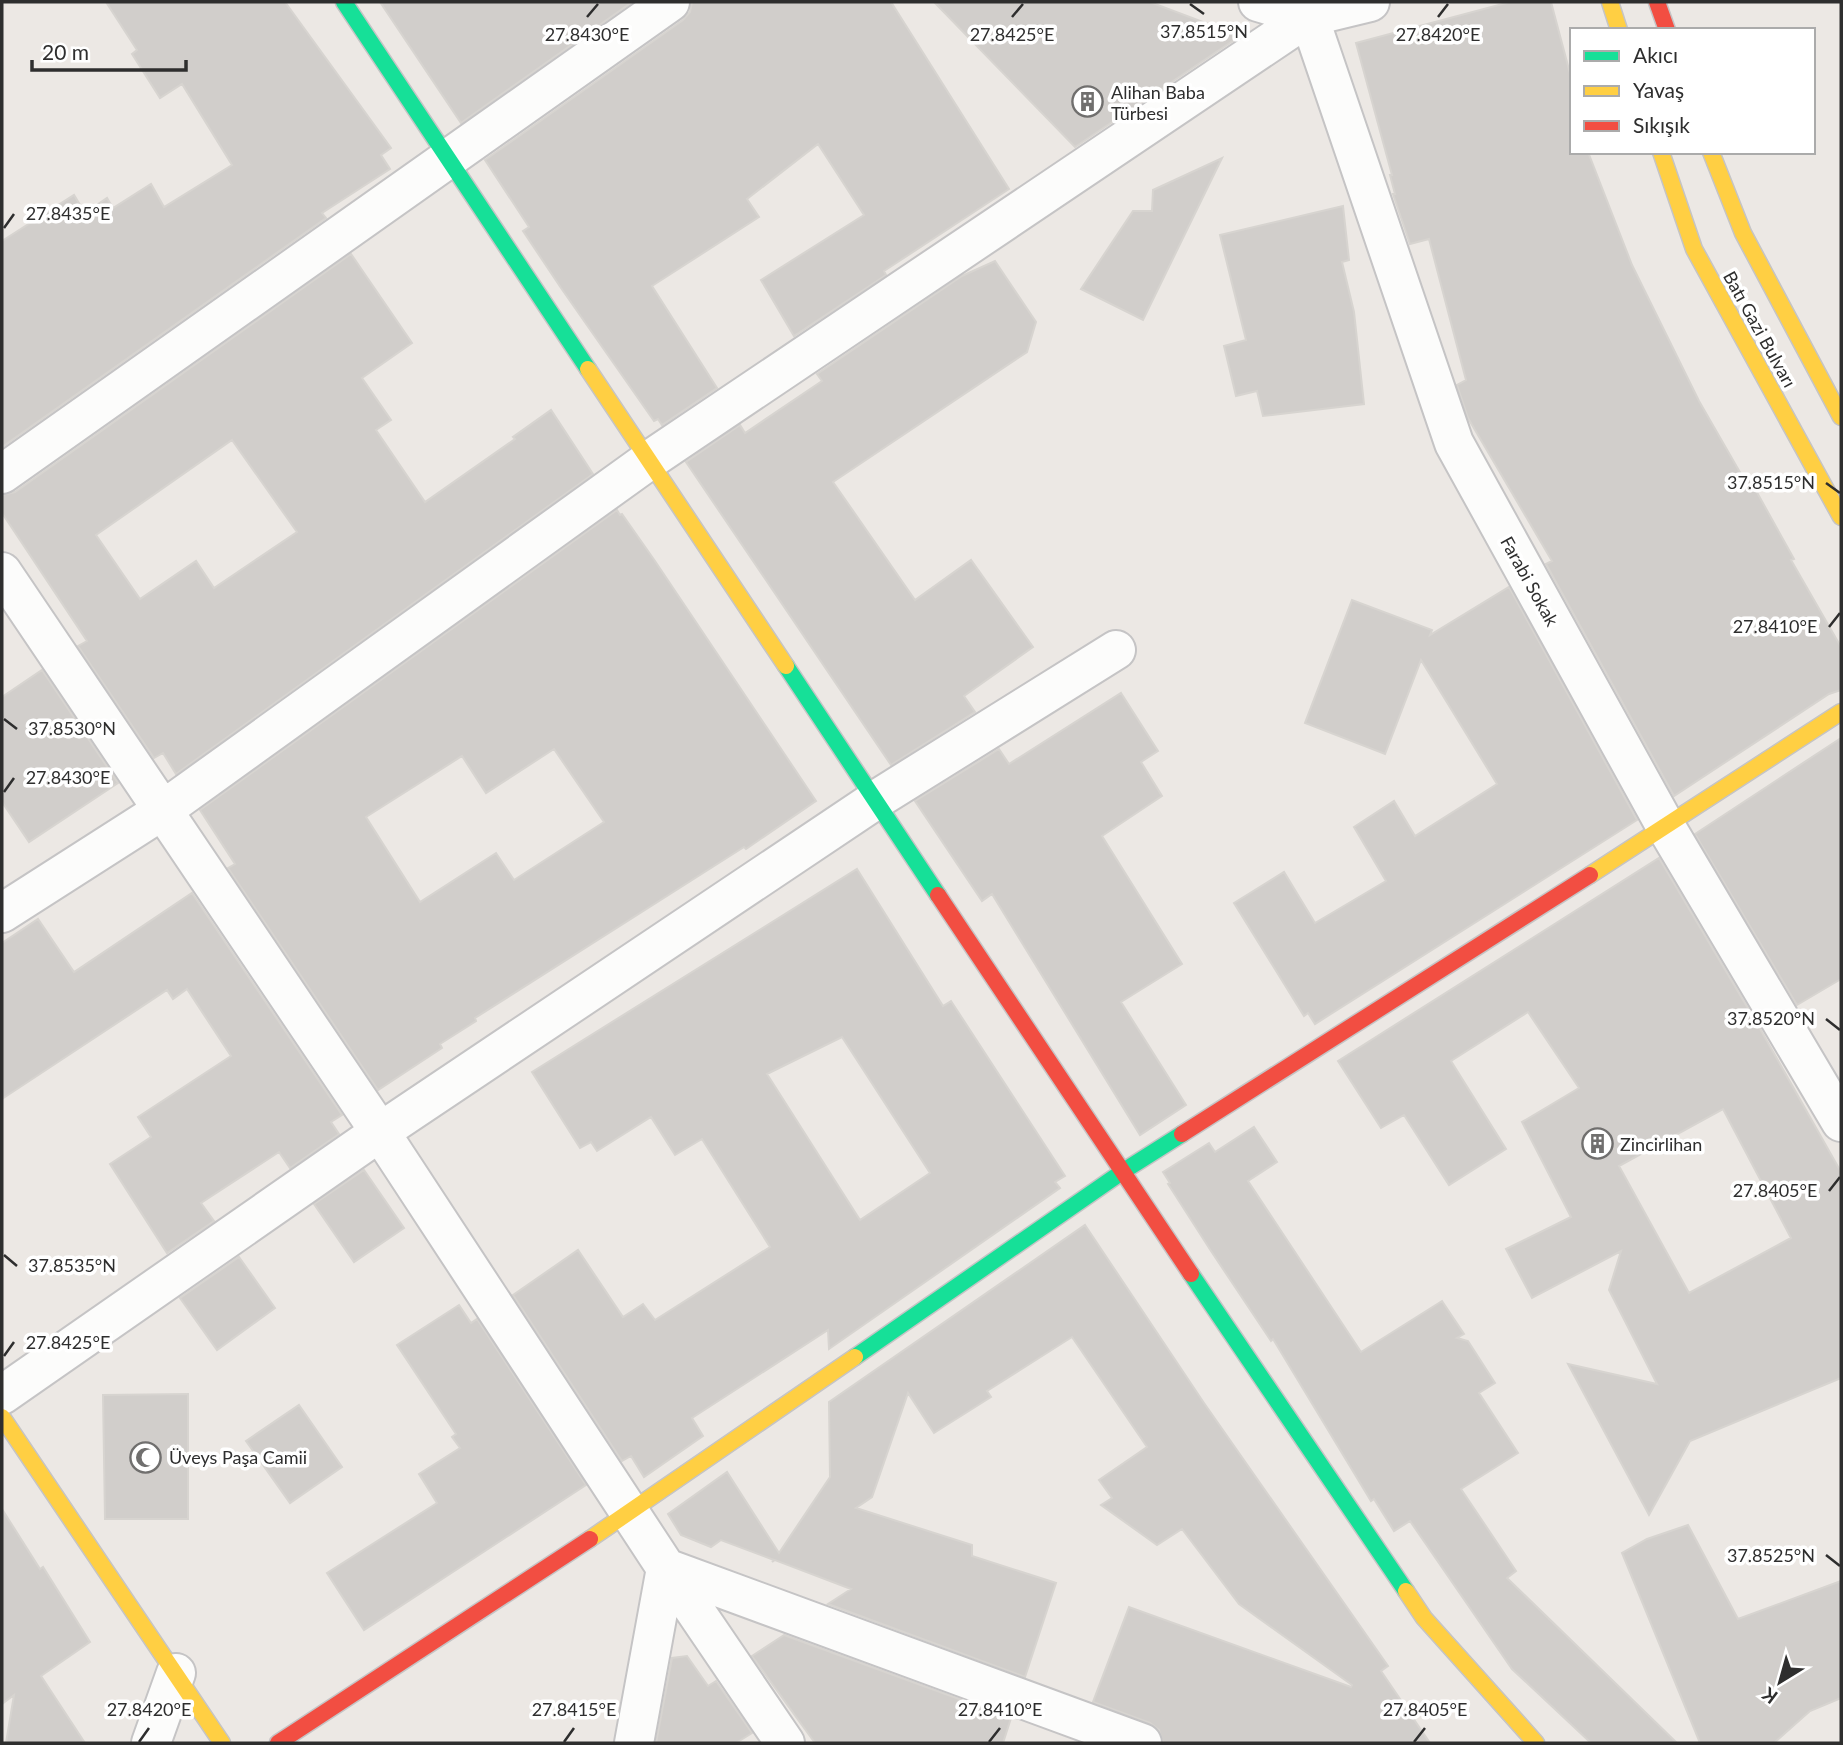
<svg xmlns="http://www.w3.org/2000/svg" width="1843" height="1745" viewBox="0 0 1843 1745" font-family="Lato,sans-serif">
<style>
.building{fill:#d1cecb;stroke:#d7d4d0;stroke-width:2;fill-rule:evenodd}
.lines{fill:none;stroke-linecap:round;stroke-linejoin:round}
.street-casing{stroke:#c5c4c5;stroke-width:42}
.fast-casing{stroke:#c5c4c5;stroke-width:19}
.slow-casing{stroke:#c5c4c5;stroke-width:19}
.jam-casing{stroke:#c5c4c5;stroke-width:19}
.street{stroke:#fcfcfb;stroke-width:38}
.fast{stroke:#16e098;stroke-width:16}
.slow{stroke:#ffcf43;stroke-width:16}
.jam{stroke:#f24e42;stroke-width:16}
.ticks{fill:none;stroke:#2e2e2e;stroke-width:2.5}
.labels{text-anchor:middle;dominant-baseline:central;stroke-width:7;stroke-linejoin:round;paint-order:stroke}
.poi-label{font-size:18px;fill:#2e2e2e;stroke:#fff;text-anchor:start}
.street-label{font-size:18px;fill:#2e2e2e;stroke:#fff}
.ticks-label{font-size:18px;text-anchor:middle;fill:#2e2e2e;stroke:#fff;stroke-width:7;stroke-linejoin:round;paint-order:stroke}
</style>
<rect width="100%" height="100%" fill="#ece8e4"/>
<!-- building -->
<path class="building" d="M106 2H285L391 148 381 155 390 169 322 213 326 218 2 447V241L74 195 85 213 107 198 113 208 151 184 164 207 232 165 182 84 160 98 132 54 137 50Z
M380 2H632L461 123Z
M692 2H891L1009 189 884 271 886 275 794 336 761 280 864 215 818 144 747 199 759 217 652 286 717 388 662 425 658 419 654 421 561 288 523 231 529 227 485 160 683 20 690 12Z
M934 2H1150L1240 36 1075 147Z
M1510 2H1551L1572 81V152H1588L1632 265 1699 401 1745 481 1749 478 1794 559 1791 560 1841 647V690L1829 694 1674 796 1546 564 1552 561 1468 418 1457 385 1466 380 1429 239 1410 244 1393 194H1395L1390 175H1392L1356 43Z
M1222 158 1143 320 1081 289 1133 211H1152L1153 190Z
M1343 206 1349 260 1342 262 1354 312 1364 404 1263 416 1257 391 1236 396 1224 346 1246 340 1220 235Z
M351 254 412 343 362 378 391 420 376 430 425 502 515 439 513 437 551 410 593 474 176 774 163 753 154 758 78 646 87 641 2 513V495L15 492ZM232 440 297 532 214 588 196 561 140 599 96 535Z
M995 261 1036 322 1027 352 833 482 915 600 971 560 1033 647 964 696 975 712 891 765 686 462 740 425 745 433 822 381 817 374 962 276Z
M617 510 620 515 622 514 655 561 816 801 746 849 744 847 475 1018 476 1021 440 1044 442 1048 378 1090 228 868 235 864 200 810ZM554 749 604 822 514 880 496 853 420 902 366 817 462 756 486 793Z
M1509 587 1637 820 1315 1024 1308 1013 1304 1016 1234 903 1284 872 1315 923 1386 881 1354 827 1394 801 1415 836 1497 784 1421 660 1385 754 1305 723 1352 600 1432 630 1430 635Z
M42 670 118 783 29 842 2 802V697Z
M1121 693 1158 751 1141 762 1162 796 1102 836 1182 964 1121 1002 1186 1105 1140 1135 992 894 982 901 915 801 999 749 1009 764Z
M1841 738V979L1797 1005 1695 834Z
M1659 858 1759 1027 1841 1172V1378L1690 1441 1649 1515 1568 1364 1657 1384 1609 1290 1621 1251 1532 1298 1506 1249 1571 1217 1522 1122 1579 1088 1528 1012 1451 1061 1506 1149 1449 1185 1404 1115 1381 1128 1338 1061ZM1723 1109 1791 1238 1689 1293 1619 1166Z
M857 869 943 1006 951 1001 1065 1176 1055 1182 1060 1188 829 1349 828 1330 692 1418 703 1436 644 1477 631 1456 622 1461 513 1295 578 1250 623 1317 643 1304 655 1320 770 1247 702 1139 675 1155 651 1117 597 1151 591 1142 580 1148 532 1072ZM842 1037 930 1173 860 1220 767 1074Z
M192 893 342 1115 331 1122 339 1134 290 1168 279 1152 201 1203 214 1221 167 1253 110 1164 151 1137 138 1117 231 1056 187 989 173 999 167 990 2 1099V943L38 919 74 972Z
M1254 1127 1277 1162 1248 1181 1361 1352 1442 1301 1464 1334 1457 1338 1468 1341 1495 1383 1479 1393 1518 1453 1461 1489 1516 1571 1507 1578 1677 1743H1591L1512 1669 1410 1521 1394 1531 1374 1499 1371 1501 1273 1339 1271 1341 1211 1251 1168 1184 1170 1183 1163 1172 1209 1143 1215 1152Z
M364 1170 404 1228 354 1262 314 1204Z
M1085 1225 1204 1403 1388 1666 1381 1671 1430 1743H1163L1159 1730 1150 1723 1093 1702 1129 1607 1351 1687 1352 1685 1239 1604 1182 1529 1157 1545 1101 1505 1112 1498 1099 1480 1147 1447 1072 1337 987 1391 991 1397 934 1433 908 1393 872 1497 856 1508 972 1545V1556L1056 1583 1025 1677 828 1604 851 1589 775 1560 772 1562 774 1560 721 1540 711 1547 681 1535 668 1514 727 1472 779 1553 830 1477 829 1402Z
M239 1257 275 1308 217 1350 180 1298Z
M459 1305 471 1323 477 1319 586 1485 364 1630 327 1573 437 1503 419 1474 460 1448 452 1437 456 1434 397 1345Z
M188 1394V1519H105L103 1395Z
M299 1405 342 1467 290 1503 246 1441Z
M2 1509 40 1569 43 1567 90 1642 41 1676 85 1743H6L14 1695 2 1704Z
M1688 1525 1738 1619 1841 1581V1698L1810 1711 1774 1743H1700L1622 1553 1647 1539Z
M784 1635 1011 1718 1003 1743H815L752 1656Z
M687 1656 708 1686 716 1681 752 1733 736 1743H656L672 1658Z"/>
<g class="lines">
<defs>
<path id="street" d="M1258 2 1308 17
M1304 2 1454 443 1666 827 1841 1122
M2 474 670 2
M2 572 380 1132 666 1568 785 1743
M2 913 163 810 648 461 1308 17 1370 2
M2 1395 380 1132 874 801 1116 650
M151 1743 176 1673
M634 1743 666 1568 1142 1743"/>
<path id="fast" d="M344 2 588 369
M786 666 938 895
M1191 1274 1406 1591
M855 1357 1122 1172 1182 1134"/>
<path id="slow" d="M1610 2 1619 30
M1661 152 1694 249 1841 517
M1711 152 1743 233 1841 417
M588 369 786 666
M1590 875 1841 712
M2 1417 222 1743
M590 1539 855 1357
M1406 1591 1424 1618 1536 1743"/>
<path id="jam" d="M1657 2 1667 30
M938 895 1191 1274
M1182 1134 1590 875
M278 1743 590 1539"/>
</defs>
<!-- street casing -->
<use href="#street" class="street-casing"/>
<!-- fast casing -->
<use href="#fast" class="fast-casing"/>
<!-- slow casing -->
<use href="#slow" class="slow-casing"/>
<!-- jam casing -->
<use href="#jam" class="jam-casing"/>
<!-- street -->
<use href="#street" class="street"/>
<!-- fast -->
<use href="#fast" class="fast"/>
<!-- slow -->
<use href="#slow" class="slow"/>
<!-- jam -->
<use href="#jam" class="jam"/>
</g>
<!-- ticks -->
<path class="ticks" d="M1190 4 1204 14M587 17 598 4M1012 17 1023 4M1438 17 1448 4M4 228 14 214M1826 483 1840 493M1829 627 1840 613M4 719 17 729M4 792 14 778M1826 1019 1840 1030M1829 1191 1840 1177M4 1255 17 1266M4 1356 14 1342M1826 1555 1840 1566M139 1742 149 1728M564 1742 574 1728M989 1742 1000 1728M1414 1742 1425 1728"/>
<!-- icons -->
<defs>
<symbol id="building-ring" viewBox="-11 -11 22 22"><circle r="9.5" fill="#fff" stroke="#706f6e" stroke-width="1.5"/><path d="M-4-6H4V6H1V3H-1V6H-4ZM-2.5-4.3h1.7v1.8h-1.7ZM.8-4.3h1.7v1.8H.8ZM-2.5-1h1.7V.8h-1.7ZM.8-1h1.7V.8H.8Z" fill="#706f6e"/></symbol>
<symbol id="mosque-ring" viewBox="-11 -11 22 22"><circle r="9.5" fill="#fff" stroke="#706f6e" stroke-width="1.5"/><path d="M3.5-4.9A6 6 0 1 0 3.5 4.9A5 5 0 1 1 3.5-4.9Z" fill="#706f6e"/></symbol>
</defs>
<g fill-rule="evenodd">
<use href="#building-ring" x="1070" y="84" width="35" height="35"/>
<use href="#building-ring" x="1580" y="1126" width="35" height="35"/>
<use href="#mosque-ring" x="128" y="1440" width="35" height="35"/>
</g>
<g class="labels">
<!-- poi labels -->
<g class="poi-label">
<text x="1111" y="92">Alihan Baba<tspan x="1111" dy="21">Türbesi</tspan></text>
<text x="1620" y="1144">Zincirlihan</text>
<text x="169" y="1457">Üveys Paşa Camii</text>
</g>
<!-- street labels -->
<g class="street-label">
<text transform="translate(1760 329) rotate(61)">Batı Gazi Bulvarı</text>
<text transform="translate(1530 581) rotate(61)">Farabi Sokak</text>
</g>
</g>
<g class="ticks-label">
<text x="1204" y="38">37.8515°N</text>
<text x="587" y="41">27.8430°E</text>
<text x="1012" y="41">27.8425°E</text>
<text x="1438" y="41">27.8420°E</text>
<text x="68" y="220">27.8435°E</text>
<text x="1771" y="489">37.8515°N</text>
<text x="1775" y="633">27.8410°E</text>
<text x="72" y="735">37.8530°N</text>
<text x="68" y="784">27.8430°E</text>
<text x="1771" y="1025">37.8520°N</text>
<text x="1775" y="1197">27.8405°E</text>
<text x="72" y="1272">37.8535°N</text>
<text x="68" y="1349">27.8425°E</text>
<text x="1771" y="1562">37.8525°N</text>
<text x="149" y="1716">27.8420°E</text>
<text x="574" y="1716">27.8415°E</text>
<text x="1000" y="1716">27.8410°E</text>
<text x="1425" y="1716">27.8405°E</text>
</g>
<!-- border -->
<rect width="1843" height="1745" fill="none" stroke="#2e2e2e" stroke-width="7"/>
<!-- legend -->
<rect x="1570" y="28" width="245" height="126" fill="#ffffff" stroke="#ababab" stroke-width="2"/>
<rect x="1584" y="51" width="35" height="10" fill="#16e098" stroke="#ababab" stroke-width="2"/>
<text x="1633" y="63" font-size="21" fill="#2e2e2e">Akıcı</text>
<rect x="1584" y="86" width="35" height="10" fill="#ffcf43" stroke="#ababab" stroke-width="2"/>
<text x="1633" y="98" font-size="21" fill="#2e2e2e">Yavaş</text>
<rect x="1584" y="121" width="35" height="10" fill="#f24e42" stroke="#ababab" stroke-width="2"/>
<text x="1633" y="133" font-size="21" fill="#2e2e2e">Sıkışık</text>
<!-- north arrow -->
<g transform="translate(1780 1682) rotate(217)" stroke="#ffffff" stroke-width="5" paint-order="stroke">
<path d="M0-5L12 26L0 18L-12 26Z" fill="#2e2e2e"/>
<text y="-10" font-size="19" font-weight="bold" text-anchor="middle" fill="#2e2e2e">K</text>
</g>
<!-- scale -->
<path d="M32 60v10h154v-10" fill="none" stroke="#2e2e2e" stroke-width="3.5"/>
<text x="42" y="60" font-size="21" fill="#2e2e2e" stroke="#ffffff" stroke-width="5" paint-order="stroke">20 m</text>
</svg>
